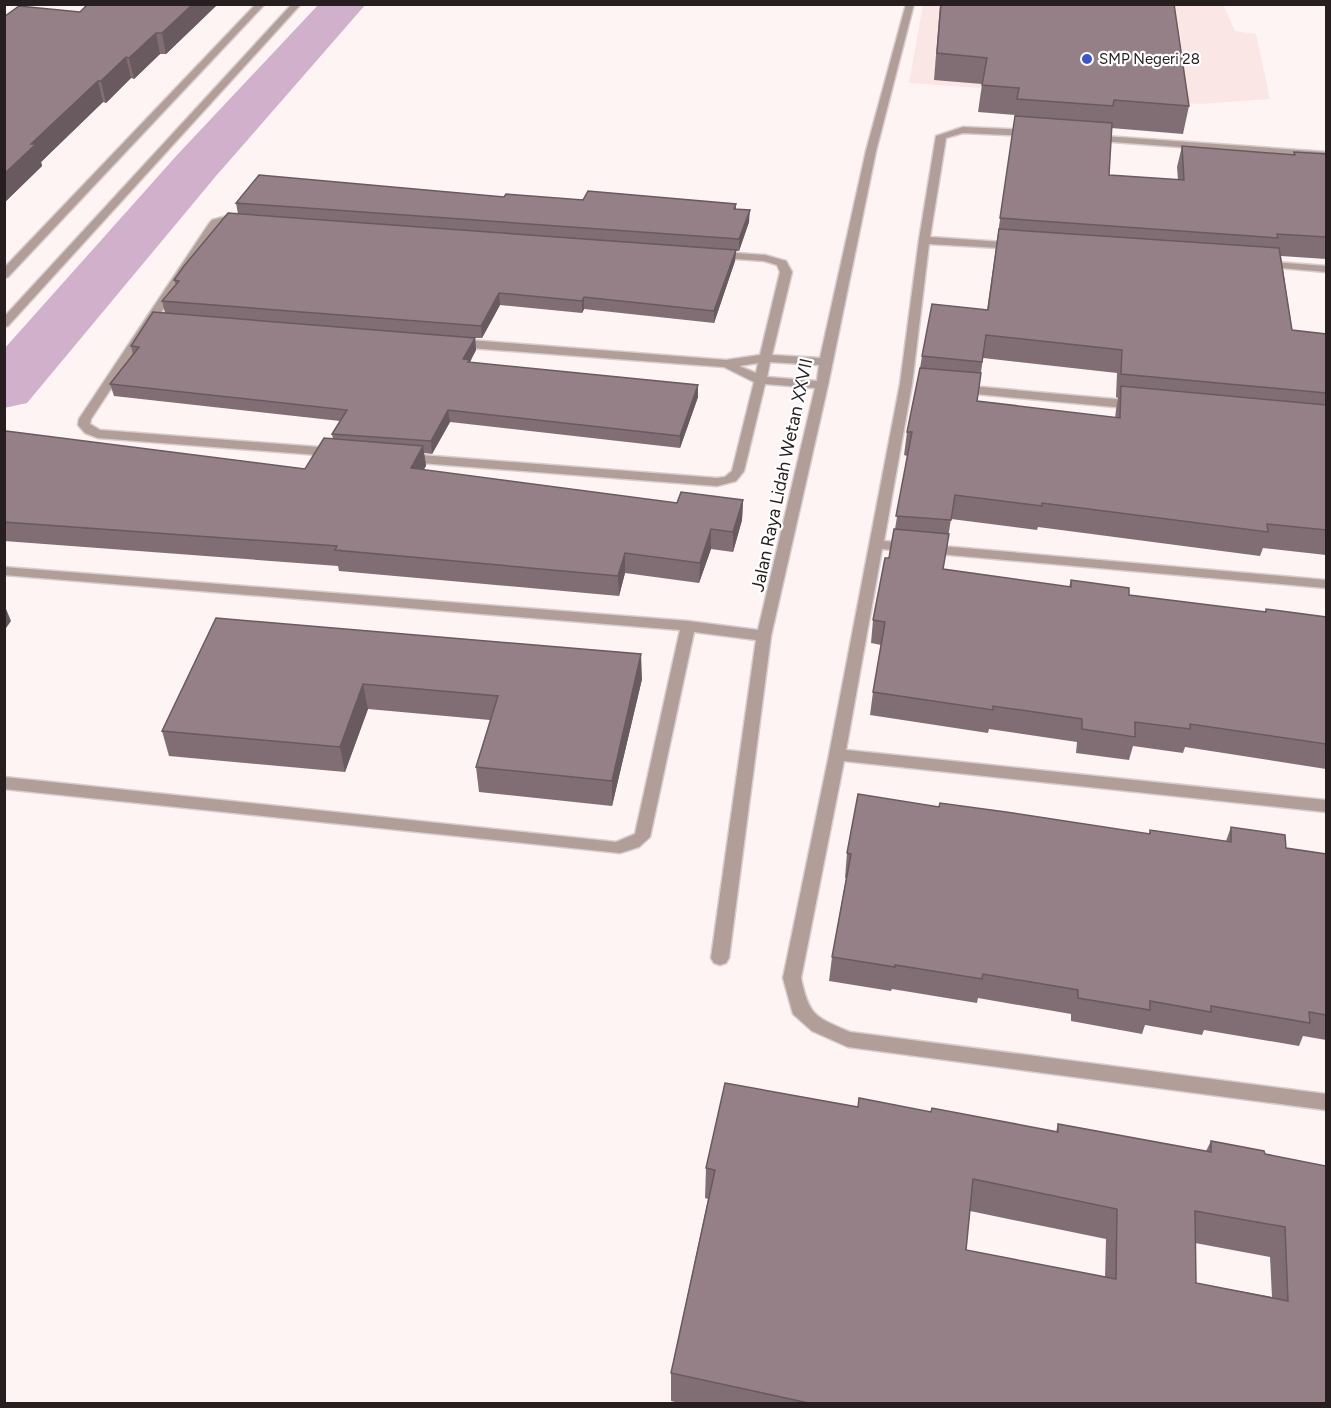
<svg xmlns="http://www.w3.org/2000/svg" width="1331" height="1408" viewBox="0 0 1331 1408" font-family="Figtree,sans-serif">
<style>
.built{fill:#fbe6e6}
.lines{fill:none;stroke-linecap:round;stroke-linejoin:round}
.river{fill:#d1b0cb;fill-rule:evenodd}
.minor-casing{stroke:#d7cdce;stroke-width:3}
.minor{fill:#b19e98;fill-rule:evenodd}
.wall{fill:#806e74;fill-rule:evenodd}
.shaded-wall{fill:#685a5e}
.building{fill:#958087;stroke:#685a5e;stroke-width:1.5;fill-rule:evenodd}
.poi-dot{fill:#3957c8;stroke:#fff;stroke-width:2}
.labels{text-anchor:middle;dominant-baseline:central;stroke-width:4.5;stroke-linejoin:round;paint-order:stroke}
.far-poi-label{font-size:15px;fill:#271e1f;stroke:#fff;text-anchor:start}
.street-label{font-size:18px;fill:#271e1f;stroke:#fff}
</style>
<rect width="100%" height="100%" fill="#fef4f4"/>
<!-- built -->
<path class="built" d="M1223 4 1235 31 1256 34 1270 99 1200 104 909 83 923 5Z"/>
<g class="lines">
<!-- river -->
<path class="river" d="M319 4H366L216 176 27 403 4 408V349L178 154Z"/>
<defs>
<path id="minor" d="M256 4H265L8 277 4 278V268Z
M292 4H301L8 326 4 327V317Z
M906 4H914L876 151 828 385 771 636 729 958 726 963 720 965 714 963 711 958 756 640 694 632 650 837 639 847 620 853 4 789V777L616 842 635 834 680 630 4 575V567L688 621 758 630 815 388 765 384 744 471 736 481 717 486 98 438 85 433 78 425 79 419 208 225 212 220 227 216 765 255 786 261 792 272 772 355 820 358 866 151ZM227 222 764 261 777 265 780 272 760 355 726 360 457 339 451 343 457 347 724 367 754 382 732 471 725 477 717 478 100 430 90 424 91 419 216 229 220 224ZM770 362 819 365 817 381 767 377ZM758 363 756 373 739 366Z
M963 127 1030 130 1035 133 1030 136 963 133 946 138 930 237 1017 243 1022 246 1017 249 929 244 912 384 884 541 1326 580V588L882 549 846 750 1326 800V812L844 761 801 978C809 1016 815 1017 850 1032L1326 1094V1110L848 1047 812 1031 793 1014 783 978 829 755 900 384 919 240 936 136Z
M1090 135 1326 152V158L1087 140 1085 138Z
M1262 261 1326 266V272L1258 266V262Z
M959 385 1136 401 1142 405 1136 409 955 392V386Z"/>
</defs>
<!-- minor casing -->
<use href="#minor" class="minor-casing"/>
<!-- minor -->
<use href="#minor" class="minor"/>
</g>
<!-- wall -->
<path class="wall" d="M218 4 166 54H160L134 79 131 78 106 103 103 102 41 162 42 166 4 203V17L80 12Z
M940 4H1174L1189 106 1183 134 1111 128 1109 175 1178 180 1177 167 1182 146 1293 155 1294 152 1326 154V259L1281 256 1292 330 1326 334V555L1263 548 1260 556 1038 527 1037 530 951 519 943 569 1069 587 1071 580 1129 595 1265 612 1266 609 1326 617V769L1185 747 1183 753 1133 746 1129 760 1076 753 1077 742 989 729 988 733 870 715 873 692 881 645 871 643 873 620 889 558 895 529 907 456 904 455 907 432 920 368 922 356 987 310 1015 115 978 112 982 84 934 80ZM983 358 1117 373 1116 397 1118 398 1116 410 1115 418 977 401Z
M504 197 736 204V209L749 222 739 251H736L735 261 714 323 584 309 582 313 500 305 482 338H475L476 350 470 362 698 397 680 448 450 422 432 454 424 453 426 466 423 470 677 503 743 500 742 520 733 552 711 549 699 583 625 573 619 596 339 571 338 566 4 541V433L305 469 333 439 332 434 340 421 114 396 110 384 133 355 131 346 165 313 162 301 176 285 174 280 238 214 236 203Z
M216 618 642 679 612 806 479 792 476 767 490 720 368 709 345 772 169 756 162 731Z
M1231 827 1286 848 1326 854V1040L1303 1036 1299 1046 1204 1030 1202 1035 1145 1025 1142 1034 1071 1021V1014L978 998 977 1003 892 989 891 991 829 981 832 957 846 878H845L847 853 1149 834 1150 830 1226 841Z
M858 1107 1056 1132 1058 1124 1206 1151 1211 1141 1265 1154 1326 1166V1404H683L671 1401V1373L708 1199 705 1198 706 1168ZM970 1211 1106 1239 1105 1277 966 1250ZM1195 1243 1270 1257 1272 1297 1196 1283Z"/>
<!-- shaded-wall -->
<path class="shaded-wall" d="M193 4H218L166 54 162 33Z
M156 33 160 54 134 79 129 58Z
M126 57 131 78 106 103 101 81Z
M98 81 103 102 41 162 42 166 4 203V174L31 144Z
M750 210 749 222 739 251V239Z
M736 250 735 261 714 323V311Z
M499 293 500 305 482 338 481 326Z
M584 297V309L582 313V301Z
M475 338 476 350 470 361 471 372 463 359Z
M698 385V397L680 448V436Z
M448 410 450 422 432 454 431 441Z
M423 446 426 466 413 488 411 468Z
M743 500 742 520 733 552V532Z
M711 529V549L699 583 700 563Z
M625 553V573L619 596 618 576Z
M4 604 11 621 4 631Z
M641 654 642 679 612 806V781Z
M363 684 368 709 345 772 340 747Z"/>
<!-- building -->
<path class="building" d="M88 4H193L162 33H156L129 58 126 57 101 81H98L31 144H36L4 174V17L19 6 80 12Z
M941 4H1174L1189 106 1114 100 1113 106 1017 99 1019 88 982 85 987 58 937 53Z
M1015 116 1112 123 1109 175 1184 180 1182 146 1295 155 1294 152 1326 154V237L1277 234 1278 238 1000 218Z
M259 175 504 197 506 194 583 200 588 191 736 204 734 209 750 210 739 239 236 203Z
M228 213 736 250 714 311 584 297 582 301 499 293 481 326 162 301 179 281 174 280 184 266Z
M999 229 1279 248 1292 330 1326 334V393L1121 374 1122 350 986 335 982 362 922 356 932 304 988 310Z
M153 312 475 338 463 359 470 360 468 362 698 385 680 436 448 410 431 441 332 434 347 410 110 384 139 347 131 346Z
M920 368 981 373 977 401 1120 418 1121 386 1326 405V530L1267 524 1268 532 1042 503V506L955 495 951 520 896 516 912 432H907Z
M6 431 305 469 324 438 423 446 411 468 677 503 681 492 743 500 733 532 711 529 700 563 625 553 618 576 335 550 337 546 4 522V433Z
M894 529 949 534 943 569 1071 587V580L1129 588V595L1266 612V609L1326 617V744L1190 724V729L1135 722V737L1082 729V719L993 706V710L873 692 885 622 873 620 885 558H889Z
M216 618 641 654 612 781 476 767 498 696 363 684 340 747 162 731Z
M858 794 939 807 940 803 1006 812 1150 834V830L1231 842V827L1285 835 1286 848 1326 854V1015L1309 1012 1310 1023 1211 1006V1012L1150 1001V1010L1078 998V990L983 974 982 979 895 965V967L832 957 851 854 847 853Z
M725 1083 858 1107 859 1098 931 1112 932 1108 1058 1132V1124L1211 1152V1141L1264 1151 1265 1154 1326 1166V1404H813L671 1373 715 1170 706 1168ZM973 1179 1117 1209 1116 1279 966 1250ZM1195 1211 1285 1227 1288 1301 1196 1283Z"/>
<!-- markers -->
<circle class="poi-dot" cx="1087" cy="59" r="6"/>
<g class="labels">
<!-- far-poi labels -->
<g class="far-poi-label">
<text x="1099" y="59">SMP Negeri 28</text>
</g>
<!-- street labels -->
<g class="street-label">
<text transform="translate(782 475) rotate(-78)">Jalan Raya Lidah Wetan XXVII</text>
</g>
</g>
<!-- border -->
<rect width="1331" height="1408" fill="none" stroke="#271e1f" stroke-width="12"/>
</svg>
